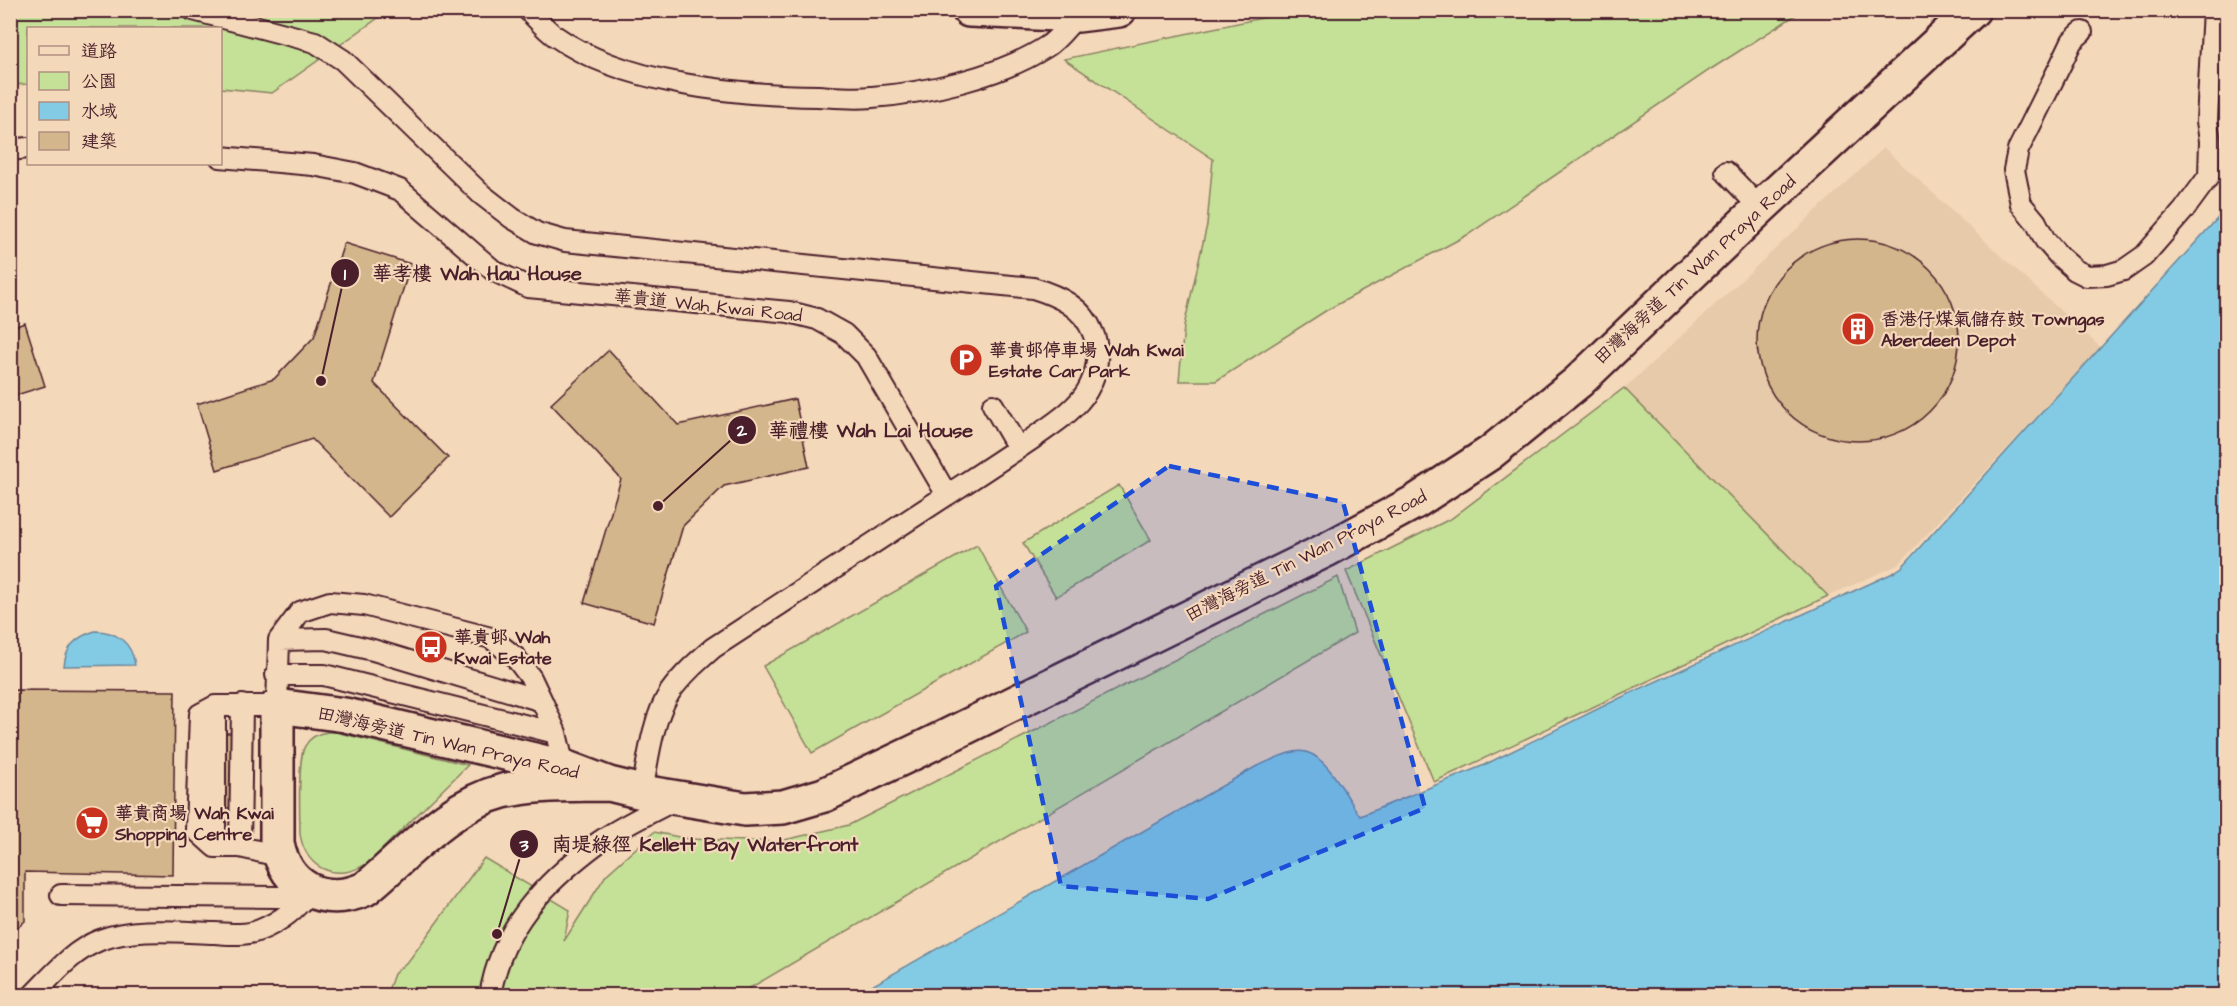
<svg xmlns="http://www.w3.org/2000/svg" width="2237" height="1006" viewBox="0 0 2237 1006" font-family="'Architects Daughter','LXGW WenKai TC',sans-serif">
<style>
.built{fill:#e7caa9}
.green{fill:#c5e097;stroke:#888061;stroke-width:1.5}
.water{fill:#83cbe4;stroke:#6c869a;stroke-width:1.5}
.building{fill:#d3b68b;stroke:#4a1f2b;stroke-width:1.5}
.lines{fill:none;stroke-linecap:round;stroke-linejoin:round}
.lane-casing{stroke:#4a1f2b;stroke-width:24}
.secondary-casing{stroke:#4a1f2b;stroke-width:38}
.primary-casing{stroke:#4a1f2b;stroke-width:38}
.lane{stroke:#f4d8ba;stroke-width:20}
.secondary{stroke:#f4d8ba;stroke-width:33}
.primary{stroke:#f4d8ba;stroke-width:33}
.marked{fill:#1d4ed8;fill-opacity:0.2;stroke:#1d4ed8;stroke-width:4.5;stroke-dasharray:12 8;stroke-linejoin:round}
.labels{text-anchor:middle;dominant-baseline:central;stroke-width:4.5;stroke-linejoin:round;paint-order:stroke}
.street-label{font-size:18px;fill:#4a1f2b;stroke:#f4d8ba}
.poi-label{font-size:18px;font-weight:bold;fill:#4a1f2b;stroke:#f4d8ba;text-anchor:start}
.leader{fill:none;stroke:#4a1f2b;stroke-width:2}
.callout-dot{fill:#4a1f2b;stroke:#f4d8ba;stroke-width:2}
.mark-label{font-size:18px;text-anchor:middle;font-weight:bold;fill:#fff}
.callout-label{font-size:20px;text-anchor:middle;font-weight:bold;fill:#4a1f2b;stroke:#f4d8ba;stroke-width:4.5;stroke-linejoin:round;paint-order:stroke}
</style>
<rect width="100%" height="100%" fill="#f4d8ba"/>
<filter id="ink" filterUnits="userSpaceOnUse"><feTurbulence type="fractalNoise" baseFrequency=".0167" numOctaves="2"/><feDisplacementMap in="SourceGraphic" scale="12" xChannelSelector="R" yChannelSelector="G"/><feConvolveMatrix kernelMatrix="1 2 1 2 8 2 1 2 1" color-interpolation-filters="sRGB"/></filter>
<g filter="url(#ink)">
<!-- built -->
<path class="built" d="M1884 148 2101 348 1898 565 1828 596 1624 389Z"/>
<!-- green -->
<path class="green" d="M10 11H388L272 93 221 88 220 28H28V84L11 85Z
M1296 11V10L1802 11 1711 69 1469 234 1327 310 1216 381H1179L1184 326 1207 225 1213 159 1064 59Z
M1624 388 1828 596 1434 782 1346 571 1452 518Z
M1119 485 1151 540 1056 597 1023 543Z
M977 545 1026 632 812 753 763 666Z
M1338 577 1355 633 738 995 386 996 394 974 410 959 484 858 570 910 564 941 606 875 654 832 689 839 776 842 849 825Z
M328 732H336L468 765 369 862C339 883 306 871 300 834 300 817 297 758 305 746 310 737 319 733 328 732Z"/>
<!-- water -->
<path class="water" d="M2226 209V995H856L1257 766C1271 761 1292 748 1306 752 1329 758 1347 798 1360 816L1482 766 1620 698 1893 573 1902 567Z
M95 631C117 631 132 643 135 665L64 666C66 646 76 637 95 631Z"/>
<!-- building -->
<path class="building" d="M1757 340a101 101 0 1 1 202 0a101 101 0 1 1-202 0Z
M344 243 411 264 374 383 448 458 389 517 312 439 217 470 197 404 274 379 314 337Z
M25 323 45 386 10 397V328Z
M609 350 678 425 795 399 809 467 724 486 683 526 654 623 584 603 621 479 551 404Z
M10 690 175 691 173 875 25 872V921L10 935Z
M202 733H245L244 808H200Z"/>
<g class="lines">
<defs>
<path id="lane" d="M193 10 315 42 343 60 481 194 512 218 537 233 565 241 1033 288C1059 296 1083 307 1093 333 1101 352 1097 374 1087 391 1074 412 1051 425 1032 439 1004 458 975 477 947 495
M528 10C537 19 545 29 555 36 623 84 736 95 818 96 835 97 854 99 872 97 927 93 999 77 1046 47 1058 40 1068 25 1078 15
M2082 32 2072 41 2061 64 2018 150 2014 170 2021 204 2036 222 2045 240 2059 256 2075 270 2087 276 2107 275 2124 270 2144 256 2184 210 2209 176 2210 141 2207 121 2213 10
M10 150 28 148
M220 157 313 165 355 173 400 190 494 271 528 287 789 312 817 319 844 334 866 356 947 495 713 648C697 662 682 675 670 692 652 720 648 760 642 792
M1726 172 1760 208
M993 405 1018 448
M279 640 326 639 373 650 542 701
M276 675H324L556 733
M215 706V847
M240 847 242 705
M279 856 240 847H215L196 830 200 714 215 706H277L279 640 300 612 330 602 364 605 491 638 515 657 531 678 542 701 556 733 564 767
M61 895 279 897 310 891
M32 996C53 975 72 951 100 940 135 927 177 932 215 933 229 934 246 936 260 930 282 921 296 909 310 891
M490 996C501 927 545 882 599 842 623 825 651 813 676 799"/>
<path id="secondary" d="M609 784C574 785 537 783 503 791 448 805 408 854 365 889 323 907 286 888 277 843V706L345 715 564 767 609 784 642 792 745 809 783 807 824 795 921 749 1326 550 1415 502 1490 453 1578 382 1760 208 1973 10"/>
<path id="primary" d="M969 10 1078 15 1119 10"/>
</defs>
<!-- lane casing -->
<use href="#lane" class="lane-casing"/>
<!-- secondary casing -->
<use href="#secondary" class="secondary-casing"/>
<!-- primary casing -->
<use href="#primary" class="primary-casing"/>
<!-- lane -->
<use href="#lane" class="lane"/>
<!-- secondary -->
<use href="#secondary" class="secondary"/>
<!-- primary -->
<use href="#primary" class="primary"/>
</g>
</g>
<!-- marked area -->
<path class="marked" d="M1169 466 1343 502 1425 808 1208 899 1061 886 996 586Z"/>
<!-- icons -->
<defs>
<symbol id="building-disc" viewBox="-11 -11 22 22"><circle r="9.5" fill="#c8321e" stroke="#f4d8ba"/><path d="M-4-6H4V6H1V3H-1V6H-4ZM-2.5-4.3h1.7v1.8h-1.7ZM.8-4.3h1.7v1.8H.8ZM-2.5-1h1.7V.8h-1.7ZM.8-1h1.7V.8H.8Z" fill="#fff"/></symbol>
<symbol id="parking-disc" viewBox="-11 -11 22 22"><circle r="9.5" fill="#c8321e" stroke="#f4d8ba"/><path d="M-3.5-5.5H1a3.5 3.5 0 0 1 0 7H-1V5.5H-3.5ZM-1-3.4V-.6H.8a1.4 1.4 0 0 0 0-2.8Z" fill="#fff"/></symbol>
<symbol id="bus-disc" viewBox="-11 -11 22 22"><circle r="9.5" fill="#c8321e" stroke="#f4d8ba"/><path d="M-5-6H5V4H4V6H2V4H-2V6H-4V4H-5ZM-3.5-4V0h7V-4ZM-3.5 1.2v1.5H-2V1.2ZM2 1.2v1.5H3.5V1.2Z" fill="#fff"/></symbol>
<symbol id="supermarket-disc" viewBox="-11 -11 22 22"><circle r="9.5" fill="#c8321e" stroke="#f4d8ba"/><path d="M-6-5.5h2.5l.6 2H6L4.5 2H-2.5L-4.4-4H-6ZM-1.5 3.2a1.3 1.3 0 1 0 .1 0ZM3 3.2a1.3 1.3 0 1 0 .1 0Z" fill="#fff"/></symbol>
</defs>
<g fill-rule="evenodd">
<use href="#building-disc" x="1839" y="310" width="38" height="38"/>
<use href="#parking-disc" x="947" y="341" width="38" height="38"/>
<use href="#bus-disc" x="412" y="628" width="38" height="38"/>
<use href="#supermarket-disc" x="73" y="804" width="38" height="38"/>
</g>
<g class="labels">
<!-- street labels -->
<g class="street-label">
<text transform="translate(1695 270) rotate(-43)">田灣海旁道 Tin Wan Praya Road</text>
<text transform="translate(708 306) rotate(6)">華貴道 Wah Kwai Road</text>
<text transform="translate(1306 556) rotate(-27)">田灣海旁道 Tin Wan Praya Road</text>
<text transform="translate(448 743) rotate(13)">田灣海旁道 Tin Wan Praya Road</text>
</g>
<!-- poi labels -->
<g class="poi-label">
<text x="1881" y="319">香港仔煤氣儲存鼓 Towngas<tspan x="1881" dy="21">Aberdeen Depot</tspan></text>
<text x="989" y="350">華貴邨停車場 Wah Kwai<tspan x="989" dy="21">Estate Car Park</tspan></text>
<text x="454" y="637">華貴邨 Wah<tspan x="454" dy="21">Kwai Estate</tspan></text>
<text x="115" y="813">華貴商場 Wah Kwai<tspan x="115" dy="21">Shopping Centre</tspan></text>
</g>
</g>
<!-- callouts -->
<path class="leader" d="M321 381L345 273M658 506L742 430M497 934L524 844"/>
<g class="callout-dot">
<circle cx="321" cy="381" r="6"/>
<circle cx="658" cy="506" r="6"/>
<circle cx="497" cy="934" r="6"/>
<circle cx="345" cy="273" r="15"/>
<circle cx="742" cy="430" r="15"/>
<circle cx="524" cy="844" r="15"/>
</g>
<g class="mark-label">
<text x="345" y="280">1</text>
<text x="742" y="436">2</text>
<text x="524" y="851">3</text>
</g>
<g class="callout-label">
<text x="477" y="280">華孝樓 Wah Hau House</text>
<text x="871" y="437">華禮樓 Wah Lai House</text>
<text x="705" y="851">南堤綠徑 Kellett Bay Waterfront</text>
</g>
<!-- margin -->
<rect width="2237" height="1006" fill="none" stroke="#f4d8ba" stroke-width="36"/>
<rect x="18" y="18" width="2201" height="970" fill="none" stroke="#4a1f2b" stroke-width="2" filter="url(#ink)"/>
<!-- legend -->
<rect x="27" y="27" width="195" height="138" fill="#f4d8ba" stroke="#b08e81" stroke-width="1.5"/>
<rect x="39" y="46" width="30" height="9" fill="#f4d8ba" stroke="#b08e81" stroke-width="1.5"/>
<text x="81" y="57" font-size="18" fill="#4a1f2b">道路</text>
<rect x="39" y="72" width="30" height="18" fill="#c5e097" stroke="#b08e81" stroke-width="1.5"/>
<text x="81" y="87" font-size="18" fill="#4a1f2b">公園</text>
<rect x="39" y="102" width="30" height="18" fill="#83cbe4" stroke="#b08e81" stroke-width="1.5"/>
<text x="81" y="117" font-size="18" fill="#4a1f2b">水域</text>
<rect x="39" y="132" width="30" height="18" fill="#d3b68b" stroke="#b08e81" stroke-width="1.5"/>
<text x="81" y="147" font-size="18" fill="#4a1f2b">建築</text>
</svg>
